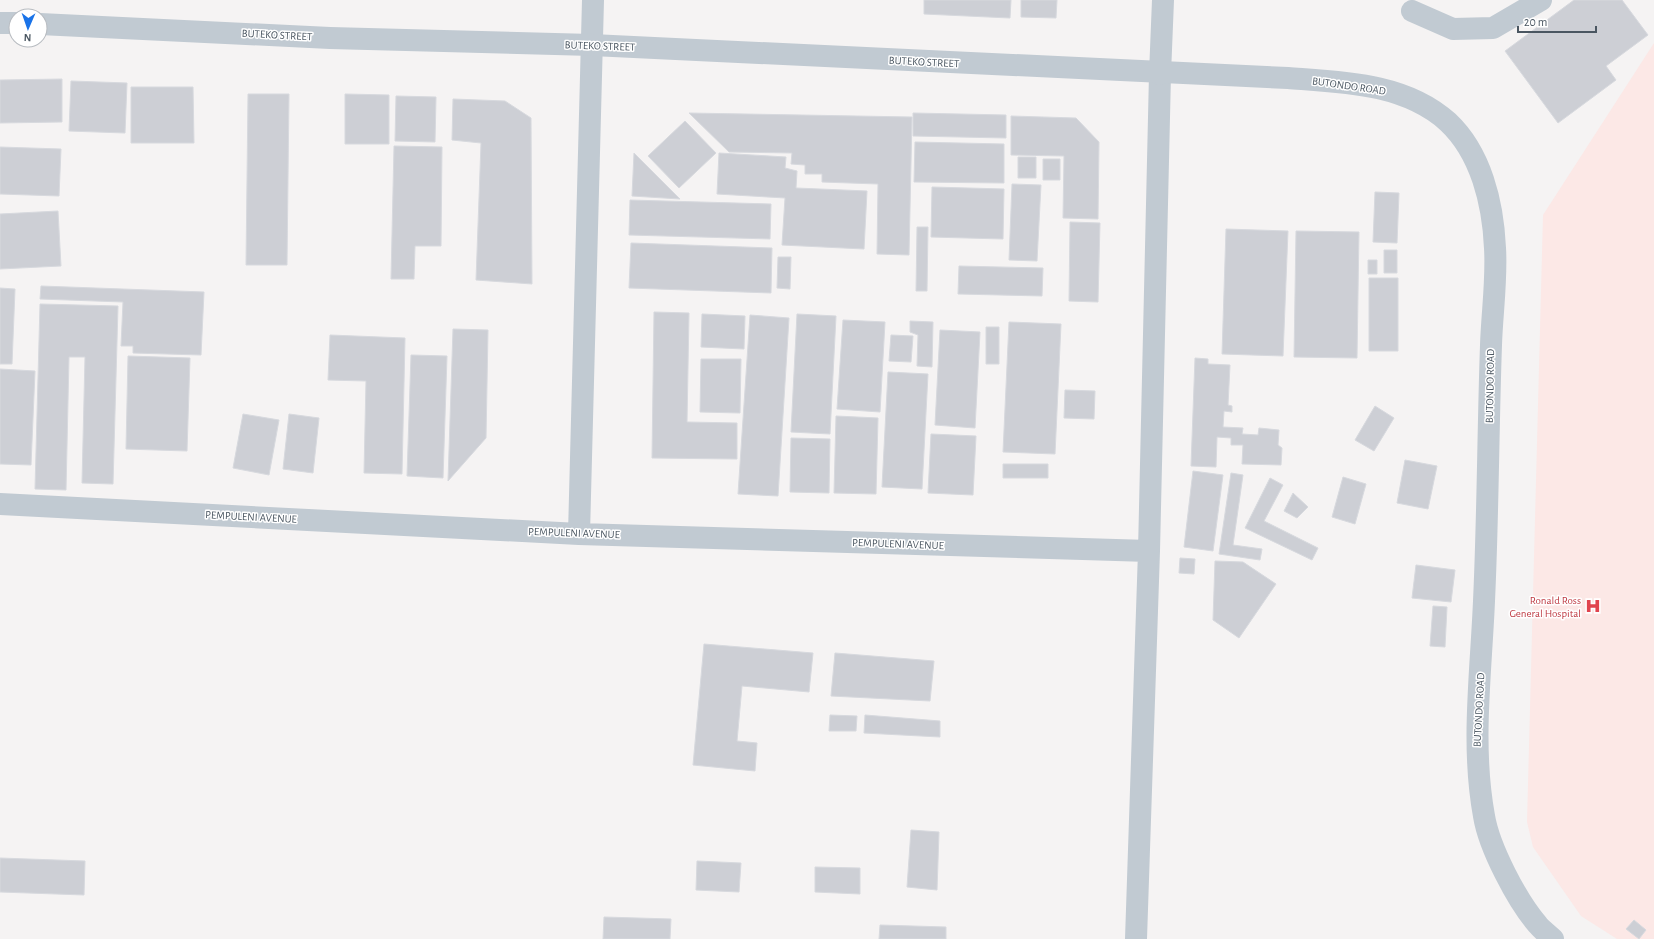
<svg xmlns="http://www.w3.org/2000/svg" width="1654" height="939" viewBox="0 0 1654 939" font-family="'Alegreya Sans',sans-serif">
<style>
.medical{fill:#fce8e6}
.building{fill:#cdcfd5;stroke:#d7d9de}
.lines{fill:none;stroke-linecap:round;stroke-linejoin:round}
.minor{stroke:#c1cad2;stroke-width:22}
.tertiary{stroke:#c1cad2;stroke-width:22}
.labels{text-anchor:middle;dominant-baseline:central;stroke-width:3;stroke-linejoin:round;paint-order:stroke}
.street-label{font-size:11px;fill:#4a5661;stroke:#fff}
.health-label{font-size:11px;fill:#be3a42;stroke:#fff;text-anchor:end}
</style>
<rect width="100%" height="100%" fill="#f5f3f3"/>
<!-- medical -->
<path class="medical" d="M1654 43V939H1617L1581 916 1533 847 1527 822 1543 215Z"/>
<!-- building -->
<path class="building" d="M924 0H1011L1010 18 924 14Z
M1021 0H1057L1056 18 1021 17Z
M1574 0H1622L1648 35 1606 66 1616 80 1558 123 1505 51Z
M62 79V122L0 123V80Z
M71 81 127 83 125 133 69 131Z
M131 87H193L194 143H131Z
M248 94H289L287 265H246Z
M345 94 389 95V144H345Z
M396 96 436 97 435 142 395 141Z
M453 99 505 101 531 118 532 284 476 280 481 143 452 140Z
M689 113 912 117 909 255 877 254 878 184 822 182V174H805V165L791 164 792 153 729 152Z
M913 113 1006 115V138L913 136Z
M1011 116 1076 118 1099 142 1098 219 1063 218 1064 156 1011 155Z
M685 121 716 153 679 188 648 156Z
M915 142 1004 144V183L914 182Z
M394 146 442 147 441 246H415L414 279H391Z
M0 147 61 149 59 196 0 194Z
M634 153 680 199 632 196Z
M719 153 786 157 785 168 797 171 796 188 867 191 864 249 782 245 785 198 717 194Z
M1018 157H1036V178H1018Z
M1043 159H1060V180H1043Z
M1012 184 1041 185 1037 261 1009 260Z
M932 187 1004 189 1003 239 931 237Z
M1375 192 1399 193 1397 243 1373 242Z
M630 200 771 204 770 239 629 235Z
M58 211 61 266 0 269V214Z
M1070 222 1100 223 1098 302 1069 301Z
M917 227H928L927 291H916Z
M1226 229 1288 231 1283 356 1222 354Z
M1296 231 1359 232 1357 358 1294 357Z
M631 243 772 248 771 293 629 288Z
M1384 250H1397V273H1384Z
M778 257H791L790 289 777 288Z
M1368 260H1377V274H1368Z
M959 266 1043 268 1042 296 958 294Z
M1369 278H1398V351H1369Z
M41 286 204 292 201 355 133 353V346H121L123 302 40 299Z
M0 288 15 289 12 364H0Z
M40 304 118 306 113 484 82 483 85 357H69L66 490 35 489Z
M654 312 689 313 687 422 737 423V459L652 458Z
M702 314 745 316 744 349 701 347Z
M797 314 836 316 830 434 791 432Z
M750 315 789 318 778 496 738 494Z
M843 320 885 322 880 412 837 409Z
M910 321 933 322 932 367 917 366 918 335 910 332Z
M1009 322 1061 324 1055 454 1003 452Z
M986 327H999V364H986Z
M453 329 488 330 486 438 448 481Z
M940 330 980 332 975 428 935 425Z
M330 335 405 338 402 474 364 473 366 381 328 380Z
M891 335 913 336 911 362 889 361Z
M411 355 447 356 443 478 407 476Z
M128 356 190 358 187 451 126 449Z
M1195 358 1208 359V364L1230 365 1228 405 1232 406V412L1224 411 1223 427 1243 428 1242 434 1258 435 1259 428 1279 430 1278 445 1282 448 1281 465 1242 464 1243 445H1231V438L1217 437 1216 467 1191 466Z
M701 359H741L740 413 700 412Z
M0 369 35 371 31 465 0 464Z
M888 372 928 374 922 489 882 487Z
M1065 390 1095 391 1094 419 1064 418Z
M1375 406 1394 418 1374 451 1355 440Z
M243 414 279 420 269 475 233 468Z
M289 414 319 418 313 473 283 469Z
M836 416 878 418 876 494 834 493Z
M931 434 976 436 973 495 928 493Z
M791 438 830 439 829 493 790 492Z
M1405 460 1437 466 1428 509 1397 503Z
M1003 464H1048V478H1003Z
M1193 471 1223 475 1213 551 1184 547Z
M1231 473 1243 475 1233 545 1262 549 1260 560 1219 554Z
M1343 477 1366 484 1355 524 1332 517Z
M1270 478 1283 485 1264 521 1318 548 1312 560 1245 528Z
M1293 493 1308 507 1297 518 1284 511Z
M1180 558 1195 559 1194 574 1179 573Z
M1215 561 1243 562 1276 584 1239 638 1213 620Z
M1416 565 1455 570 1451 602 1412 598Z
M1433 606 1447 607 1445 647 1430 646Z
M704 644 813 653 809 692 742 686 737 741 757 743 755 771 693 765Z
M835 653 934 661 930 701 831 696Z
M830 715 857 716 856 731H829Z
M865 715 940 721V737L864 733Z
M911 830 939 832 937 890 907 887Z
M0 858 85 861 84 895 0 892Z
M697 861 741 863 739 892 696 890Z
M815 867 860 868V894L815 892Z
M604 917 671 919 670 939H603Z
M1634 920 1646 930 1639 939 1626 929Z
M880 925 946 927V939H879Z"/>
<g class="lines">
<!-- minor -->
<path class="minor" d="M1412 11 1453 29 1493 28 1541 0
M0 504 579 534 1149 551
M579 534 593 0
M1136 939 1149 551 1160 74"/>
<!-- tertiary -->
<path class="tertiary" d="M0 23H16
M40 24 330 38 592 45 1288 78C1342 82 1405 83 1448 122 1481 153 1493 203 1495 248 1497 280 1492 313 1491 345 1488 430 1488 516 1484 601 1481 673 1471 745 1484 816 1489 847 1517 901 1538 925 1542 930 1548 934 1553 939
M1160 74 1163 0"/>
</g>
<!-- icons -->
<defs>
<symbol id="hospital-bare" viewBox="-9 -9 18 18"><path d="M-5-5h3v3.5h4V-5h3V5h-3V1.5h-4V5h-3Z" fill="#e0444e" stroke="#fff" stroke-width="2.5" paint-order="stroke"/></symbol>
</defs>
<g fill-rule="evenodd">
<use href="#hospital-bare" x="1582" y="595" width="22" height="22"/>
</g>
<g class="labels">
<!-- street labels -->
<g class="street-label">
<text transform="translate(277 35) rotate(3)">BUTEKO STREET</text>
<text transform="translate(600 46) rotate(2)">BUTEKO STREET</text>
<text transform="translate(924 62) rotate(3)">BUTEKO STREET</text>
<text transform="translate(1349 86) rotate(8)">BUTONDO ROAD</text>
<text transform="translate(1490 386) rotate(-89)">BUTONDO ROAD</text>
<text transform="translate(251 517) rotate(3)">PEMPULENI AVENUE</text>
<text transform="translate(574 533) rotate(2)">PEMPULENI AVENUE</text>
<text transform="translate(898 544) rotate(2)">PEMPULENI AVENUE</text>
<text transform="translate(1479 710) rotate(-87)">BUTONDO ROAD</text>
</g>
<!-- health labels -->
<g class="health-label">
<text x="1581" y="600">Ronald Ross<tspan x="1581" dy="13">General Hospital</tspan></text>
</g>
</g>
<!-- north arrow -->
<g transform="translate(28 28) rotate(182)"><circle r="19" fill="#ffffff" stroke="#b7bbc0"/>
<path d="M0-3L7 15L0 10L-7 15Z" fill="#1a73e8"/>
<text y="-6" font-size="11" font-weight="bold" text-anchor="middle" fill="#4a5661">N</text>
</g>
<!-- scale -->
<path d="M1518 26v6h78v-6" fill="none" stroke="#4a5661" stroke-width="2"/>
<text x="1524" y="26" font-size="12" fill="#4a5661" stroke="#ffffff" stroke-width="3" paint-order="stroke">20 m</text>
</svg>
